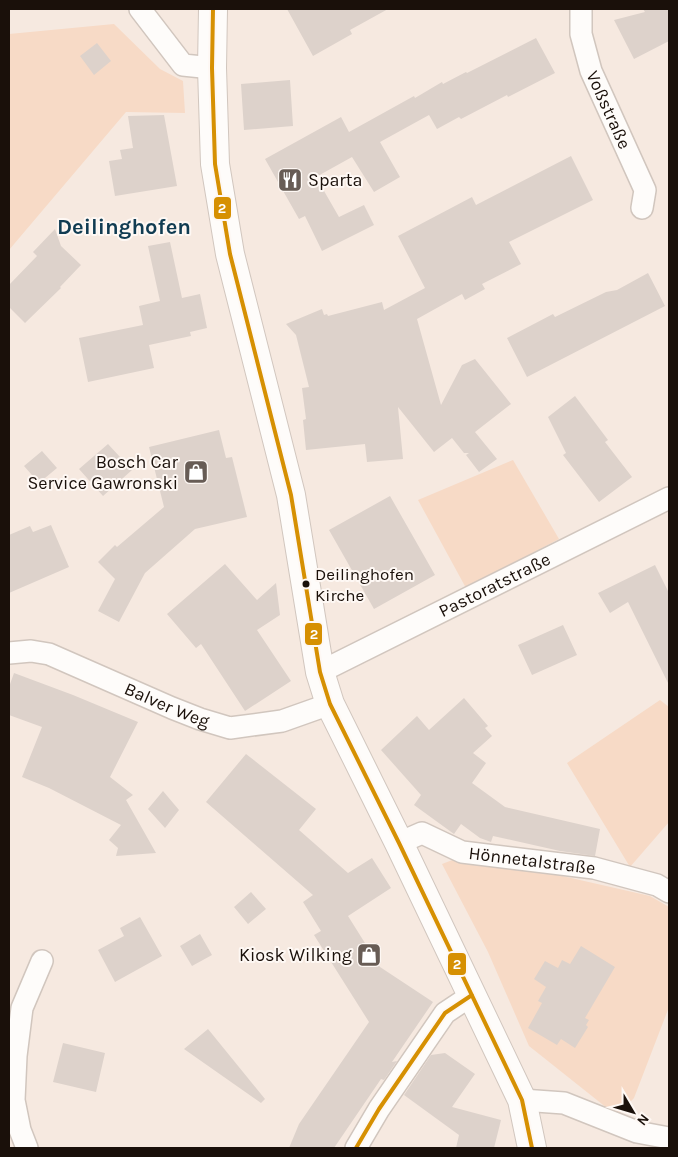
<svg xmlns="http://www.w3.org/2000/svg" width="678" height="1157" viewBox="0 0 678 1157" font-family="Karla,sans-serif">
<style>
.green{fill:#f7dac6}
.building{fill:#ddd2cb}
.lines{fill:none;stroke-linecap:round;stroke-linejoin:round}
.minor-casing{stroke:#d1c6be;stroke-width:24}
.secondary-casing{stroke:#d1c6be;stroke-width:30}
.minor{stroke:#fefcfa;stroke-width:21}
.secondary{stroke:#fefcfa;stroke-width:28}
.bus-1-casing{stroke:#fef8f4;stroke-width:8}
.bus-1{stroke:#d69002;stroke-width:4}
.bus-dot{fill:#1a100a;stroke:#fef8f4;stroke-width:2}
.labels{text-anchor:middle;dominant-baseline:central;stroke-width:4;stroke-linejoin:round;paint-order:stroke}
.bus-label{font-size:17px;fill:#1a100a;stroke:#fef8f4;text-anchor:start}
.street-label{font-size:18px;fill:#1a100a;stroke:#fef8f4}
.poi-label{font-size:18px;fill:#1a100a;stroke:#fef8f4;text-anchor:end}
.district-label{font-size:22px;font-weight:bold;fill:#113c52;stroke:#fef8f4}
.line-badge{stroke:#fef8f4;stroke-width:2}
.badge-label{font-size:14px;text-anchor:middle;font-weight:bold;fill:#fff}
</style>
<rect width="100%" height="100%" fill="#f6e9e0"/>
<!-- green -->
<path class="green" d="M114 24 160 69 183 81 185 113 126 112 9 250V34Z
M513 460 559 539 466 588 418 500Z
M660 700 669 707V822L630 867 567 763Z
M455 859 536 870 650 896 669 907V1007L634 1098 617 1116 529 1046 488 952 442 864Z"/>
<!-- building -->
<path class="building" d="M287 9H388L350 30 352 34 313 56Z
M643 9H669V41L634 59 614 20 645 12Z
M536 38 555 73 508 97 507 95 461 119 459 117 437 129 429 115 380 142 400 177 374 192 352 157 316 177 339 217 364 205 374 225 322 251 305 216 299 219 265 159 341 117 349 132 414 96 415 98 442 82 443 84 466 72 467 73Z
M97 43 111 61 94 75 80 56Z
M290 80 293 126 244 130 241 84Z
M164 115 177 186 115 196 109 161 122 159 120 150 133 148 128 116Z
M571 156 593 200 509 242 521 264 482 284 485 289 465 300 462 294 417 319 441 405 462 365 475 359 511 404 475 432 497 459 479 472 466 455 469 453H464L452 438 434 452 398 407 403 459 367 462 365 444 306 450 303 420 306 419 302 388 309 387 296 335 286 324 322 309 324 315 327 314 328 316 382 302 384 310 425 288 398 236 472 197 476 205Z
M55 229 61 246 81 265 60 287 61 288 25 323 9 307V285L37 256 33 252Z
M170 242 182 298 200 294 207 328 190 332 191 336 149 345 154 368 88 382 79 338 143 325 139 306 160 301 148 246Z
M648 273 665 306 527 377 507 338 553 314 555 317 606 292 617 290Z
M575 396 608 440 605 442 632 477 599 502 563 455 566 453 548 417Z
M219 430 226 458 232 457 247 517 195 529 145 573 119 622 98 611 115 579 98 562 115 545 117 547 164 507 149 447Z
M108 444 132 470 103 496 79 469Z
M42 451 57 468 39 483 24 466Z
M390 496 435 575 374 609 329 530Z
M51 525 69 567 9 593V535L30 526 33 532Z
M225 564 257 600 276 583 280 615 257 630 291 681 245 711 201 644 196 648 167 614Z
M655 565 669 593V685L628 602 610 613 598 593Z
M563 625 577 655 532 675 518 645Z
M14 673 73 695 138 722 110 777 133 795 126 800 156 853 116 856 118 848 109 840 121 825 49 788 22 777 42 727 9 715V687Z
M464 698 488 726 485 728 492 736 473 753 486 763 472 783 505 807 600 829 595 856 560 851 493 836 491 842 480 838 461 824 454 834 414 805 421 795 381 750 417 716 429 730Z
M246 754 316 809 299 830 348 873 372 858 391 888 348 916 380 967 433 1002 392 1062 397 1061 384 1080 381 1079 334 1148H289L299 1124 369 1022 314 935 321 931 303 902 313 895 206 802Z
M163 791 179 810 165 828 148 809Z
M251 892 266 909 248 924 234 907Z
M140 917 162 956 115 982 98 950 124 936 120 928Z
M200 934 212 955 192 966 180 946Z
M581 946 615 967 585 1018 589 1020 586 1025 588 1027 575 1048 561 1039 557 1045 528 1028 542 1003 538 1001 546 987 534 979 545 961 558 968 562 960 570 964Z
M208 1029 265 1099 261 1103 184 1049Z
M63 1043 105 1053 96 1092 53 1082Z
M445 1053 475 1074 452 1107 501 1120 494 1148H456L459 1135 404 1095 431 1055Z"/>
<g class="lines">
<defs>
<g id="minor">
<path d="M140 9 183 65 212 68"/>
<path id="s1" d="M581 9V34L591 71 645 190 642 208"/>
<path id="s2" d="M9 653 31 651 49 654 172 708 200 719 230 728 282 721 330 704"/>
<path id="s3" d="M320 672 669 498"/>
<path id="s4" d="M399 843 422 833 462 852 594 868 657 885 669 892"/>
<path d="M522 1100 564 1103 637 1132 669 1138"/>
<path d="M27 1148 20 1130 14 1100 16 1056 22 1008 42 961"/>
<path d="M356 1148 379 1109 445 1013 472 995"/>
</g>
<path id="secondary" d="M213 9 212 68 215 164 230 254 291 495 320 672 330 704 399 843 522 1100 532 1148"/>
</defs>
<!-- minor casing -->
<use href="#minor" class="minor-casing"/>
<!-- secondary casing -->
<use href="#secondary" class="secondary-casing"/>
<!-- minor -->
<use href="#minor" class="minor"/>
<!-- secondary -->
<use href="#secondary" class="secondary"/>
<defs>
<path id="bus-1" d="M213 9 212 68 215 164 230 254 291 495 320 672 330 704 399 843 522 1100 532 1148
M356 1148 379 1109 445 1013 472 995"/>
</defs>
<!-- bus-1 casing -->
<use href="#bus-1" class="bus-1-casing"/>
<!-- bus-1 -->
<use href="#bus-1" class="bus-1"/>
</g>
<!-- icons -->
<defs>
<symbol id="restaurant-square" viewBox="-11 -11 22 22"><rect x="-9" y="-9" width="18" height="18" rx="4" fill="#675c55" stroke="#fef8f4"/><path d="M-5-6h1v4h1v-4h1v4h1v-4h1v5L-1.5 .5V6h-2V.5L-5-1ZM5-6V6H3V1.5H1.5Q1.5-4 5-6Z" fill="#fff"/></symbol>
<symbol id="shop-square" viewBox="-11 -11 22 22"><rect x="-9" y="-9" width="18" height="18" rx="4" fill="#675c55" stroke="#fef8f4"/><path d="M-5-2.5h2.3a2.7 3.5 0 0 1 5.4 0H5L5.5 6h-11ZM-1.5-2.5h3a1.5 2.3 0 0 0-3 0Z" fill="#fff"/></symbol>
</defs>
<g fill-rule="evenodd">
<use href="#restaurant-square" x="276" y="166" width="28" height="28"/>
<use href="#shop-square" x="182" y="458" width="28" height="28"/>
<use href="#shop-square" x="355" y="941" width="28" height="28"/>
</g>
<!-- markers -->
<circle class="bus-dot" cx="306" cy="584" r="4.5"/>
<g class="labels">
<!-- bus labels -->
<g class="bus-label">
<text x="315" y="574">Deilinghofen<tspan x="315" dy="21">Kirche</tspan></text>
</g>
<!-- street labels -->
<g class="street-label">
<text stroke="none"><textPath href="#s1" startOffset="106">Voßstraße</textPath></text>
<text stroke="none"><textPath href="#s3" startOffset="195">Pastoratstraße</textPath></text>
<text stroke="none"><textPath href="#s2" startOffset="169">Balver Weg</textPath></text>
<text stroke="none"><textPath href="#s4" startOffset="140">Hönnetalstraße</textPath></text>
</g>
<!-- poi labels -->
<g class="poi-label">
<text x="308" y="180" text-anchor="start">Sparta</text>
<text x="178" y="462">Bosch Car<tspan x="178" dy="21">Service Gawronski</tspan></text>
<text x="352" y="955">Kiosk Wilking</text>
</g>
<!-- district labels -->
<g class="district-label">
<text x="124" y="227">Deilinghofen</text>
</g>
</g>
<g class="line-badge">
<rect x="213" y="196" width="19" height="24" rx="5" fill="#d69002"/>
<rect x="304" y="622" width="19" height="24" rx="5" fill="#d69002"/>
<rect x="447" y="952" width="20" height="24" rx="5" fill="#d69002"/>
</g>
<g class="badge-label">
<text x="222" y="213">2</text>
<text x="314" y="639">2</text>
<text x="457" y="969">2</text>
</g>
<!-- border -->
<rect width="678" height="1157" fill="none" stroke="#1a100a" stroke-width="20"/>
<!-- north arrow -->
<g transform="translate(633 1112) rotate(128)" stroke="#fef8f4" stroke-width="4" paint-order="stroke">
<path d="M0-4L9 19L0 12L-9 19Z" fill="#1a100a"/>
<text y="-8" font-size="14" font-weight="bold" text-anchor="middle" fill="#1a100a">N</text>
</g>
</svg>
